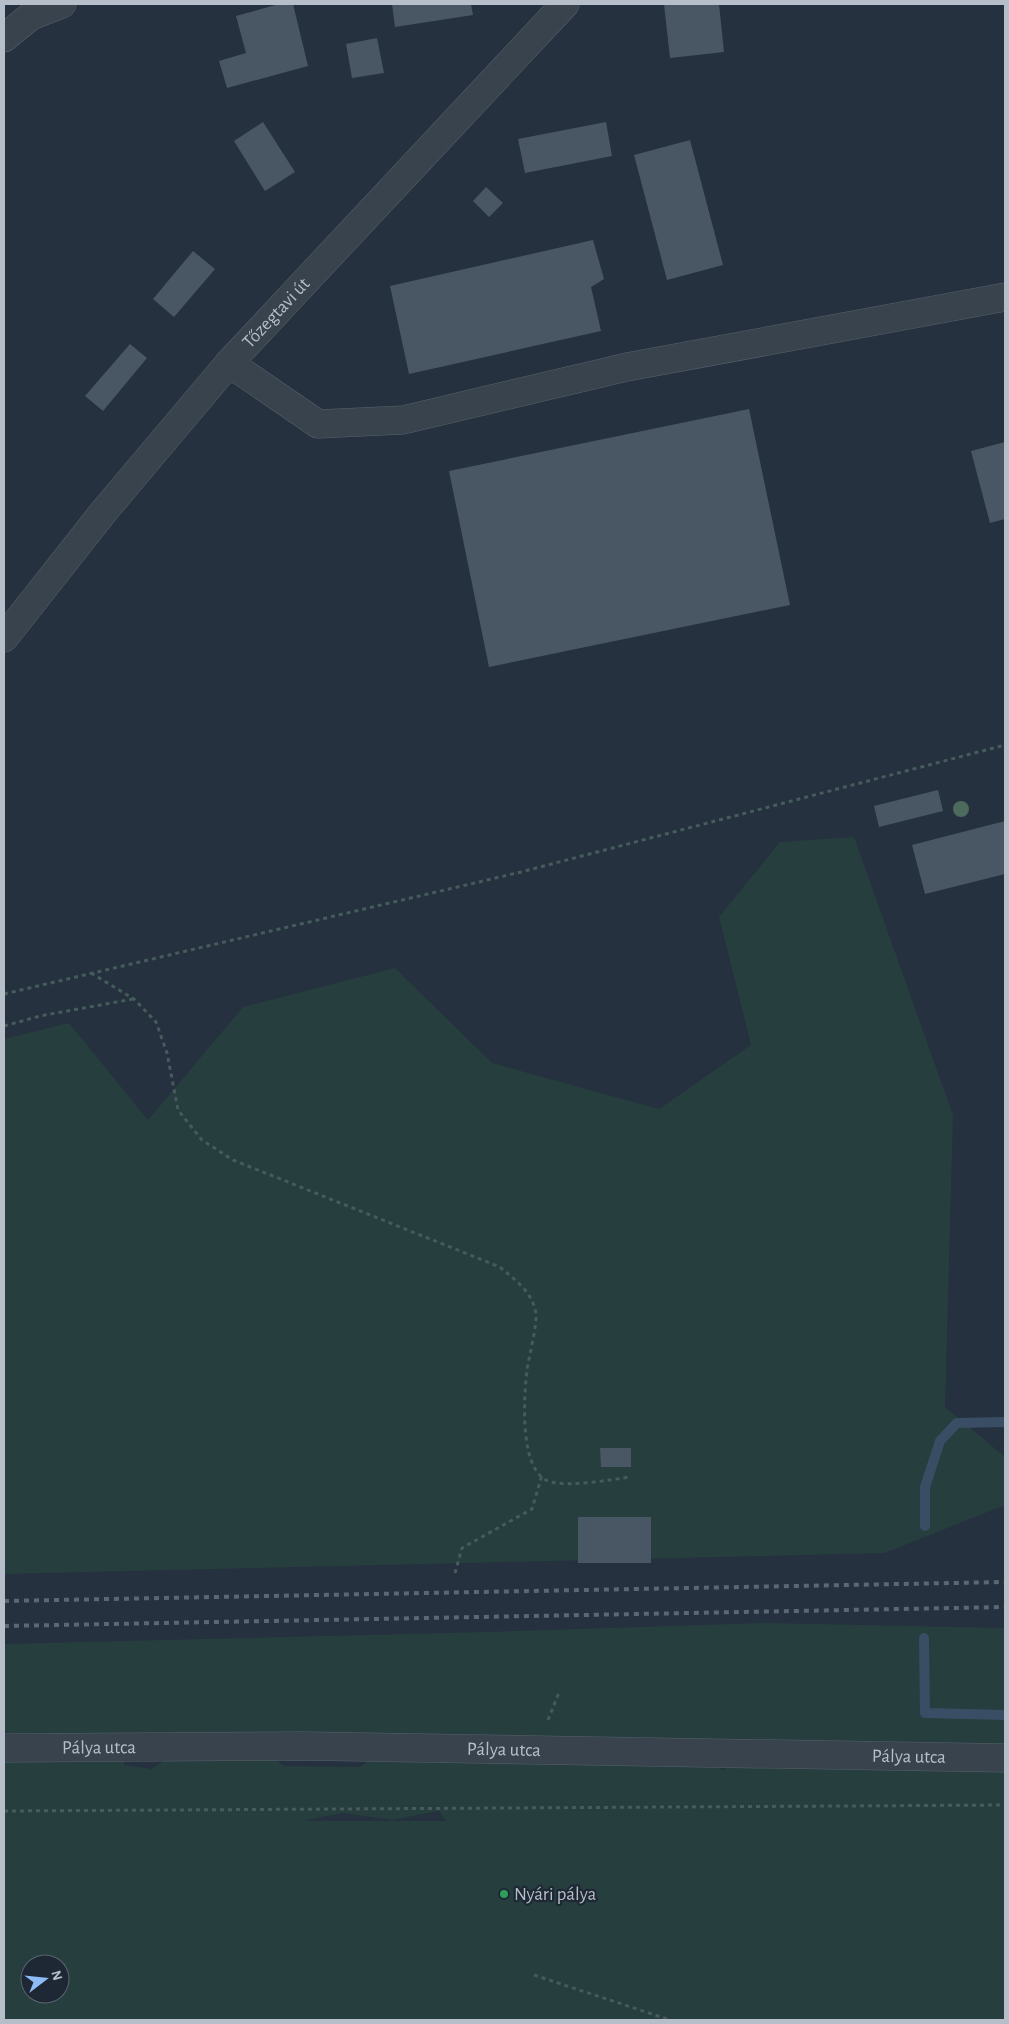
<svg xmlns="http://www.w3.org/2000/svg" width="1009" height="2024" viewBox="0 0 1009 2024" font-family="'Alegreya Sans',sans-serif">
<style>
.green{fill:#273e3f;fill-rule:evenodd}
.lines{fill:none;stroke-linecap:round;stroke-linejoin:round}
.stream{stroke:#394e65;stroke-width:10}
.building{fill:#495764}
.minor-casing{stroke:#57616c;stroke-width:29}
.path{stroke:#455b5c;stroke-width:3;stroke-dasharray:4 4;stroke-linecap:butt}
.minor{stroke:#39434e;stroke-width:28}
.rail{stroke:#5b6775;stroke-width:4;stroke-dasharray:5 5;stroke-linecap:butt}
.tree{fill:#4d6b5c}
.leisure-dot{fill:#2e9e5b;stroke:#1e2834;stroke-width:2}
.labels{text-anchor:middle;dominant-baseline:central;stroke-width:4.5;stroke-linejoin:round;paint-order:stroke}
.street-label{font-size:19px;fill:#b5bec9;stroke:#1e2834}
.poi-label{font-size:19px;fill:#b5bec9;stroke:#1e2834;text-anchor:start}
</style>
<rect width="100%" height="100%" fill="#25313e"/>
<!-- green -->
<path class="green" d="M854 837 953 1115 945 1407 1005 1457V1505L885 1553 4 1574V1039L69 1023 148 1120 243 1007 395 968 492 1063 659 1109 751 1045 719 917 780 842Z
M767 1623 1005 1628V1745L712 1750 716 1767 724 1770 745 1751 1005 1766V2020H4V1757L125 1741 124 1765 152 1769 187 1744 269 1752 283 1766 360 1767 394 1745 409 1738 4 1733V1644L487 1632ZM439 1811 446 1821H301L343 1813 392 1820ZM30 1964H60V1994H30Z"/>
<g class="lines">
<!-- stream -->
<path class="stream" d="M925 1526V1487L940 1441 957 1423 1005 1422
M924 1638 925 1713 1005 1715"/>
</g>
<!-- building -->
<path class="building" d="M279 4H293L308 66 227 88 219 61 246 53 236 16Z
M392 4H471L473 15 395 27Z
M664 4H719L724 52 670 58Z
M377 38 384 73 352 78 346 44Z
M263 122 295 172 265 191 234 141Z
M606 122 612 156 525 173 518 139Z
M690 140 723 265 667 280 634 155Z
M486 187 503 203 489 217 473 201Z
M593 240 604 279 591 287 601 331 409 374 390 286Z
M193 251 215 269 174 317 153 299Z
M130 344 147 358 103 411 85 396Z
M749 409 790 605 489 667 449 471Z
M1005 442V519L990 523 971 451Z
M938 790 943 811 879 827 874 806Z
M1005 821V874L925 894 912 845Z
M600 1448H631V1467H601Z
M578 1517H651V1563H578Z"/>
<g class="lines">
<defs>
<g id="minor">
<path d="M4 38 31 16 62 4"/>
<path d="M229 363 318 424 403 420 627 367 1005 297"/>
<path id="s1" d="M4 638 105 510 229 363 565 4"/>
<path id="s2" d="M4 1748 302 1746 1005 1758"/>
</g>
</defs>
<!-- minor casing -->
<use href="#minor" class="minor-casing"/>
<!-- path -->
<path class="path" d="M91 973 134 999 156 1022 167 1053 178 1110 202 1140 233 1160 500 1267C515 1280 533 1292 536 1314 537 1326 529 1356 527 1370 524 1395 518 1474 551 1482 572 1487 608 1480 630 1477
M4 994 521 872 1005 745
M4 1026 40 1016 133 999
M455 1573 462 1548 532 1509 542 1475
M548 1720 560 1690
M4 1811 1005 1805
M534 1975 670 2020"/>
<!-- minor -->
<use href="#minor" class="minor"/>
<!-- rail -->
<path class="rail" d="M4 1601 1005 1582
M4 1626 1005 1607"/>
</g>
<!-- trees -->
<circle class="tree" cx="961" cy="809" r="8"/>
<!-- markers -->
<circle class="leisure-dot" cx="504" cy="1894" r="5"/>
<g class="labels">
<!-- street labels -->
<g class="street-label">
<text stroke="none"><textPath href="#s1" startOffset="424">Tőzegtavi út</textPath></text>
<text stroke="none"><textPath href="#s2" startOffset="95">Pálya utca</textPath></text>
<text stroke="none"><textPath href="#s2" startOffset="500">Pálya utca</textPath></text>
<text stroke="none"><textPath href="#s2" startOffset="905">Pálya utca</textPath></text>
</g>
<!-- poi labels -->
<g class="poi-label">
<text x="514" y="1894">Nyári pálya</text>
</g>
</g>
<!-- border -->
<rect width="1009" height="2024" fill="none" stroke="#b5bec9" stroke-width="10"/>
<!-- north arrow -->
<g transform="translate(45 1979) rotate(74)"><circle r="24" fill="#1e2834" stroke="#5a6470"/>
<path d="M0-4L9 19L0 12L-9 19Z" fill="#8ebcf6"/>
<text y="-8" font-size="14" font-weight="bold" text-anchor="middle" fill="#b5bec9">N</text>
</g>
</svg>
